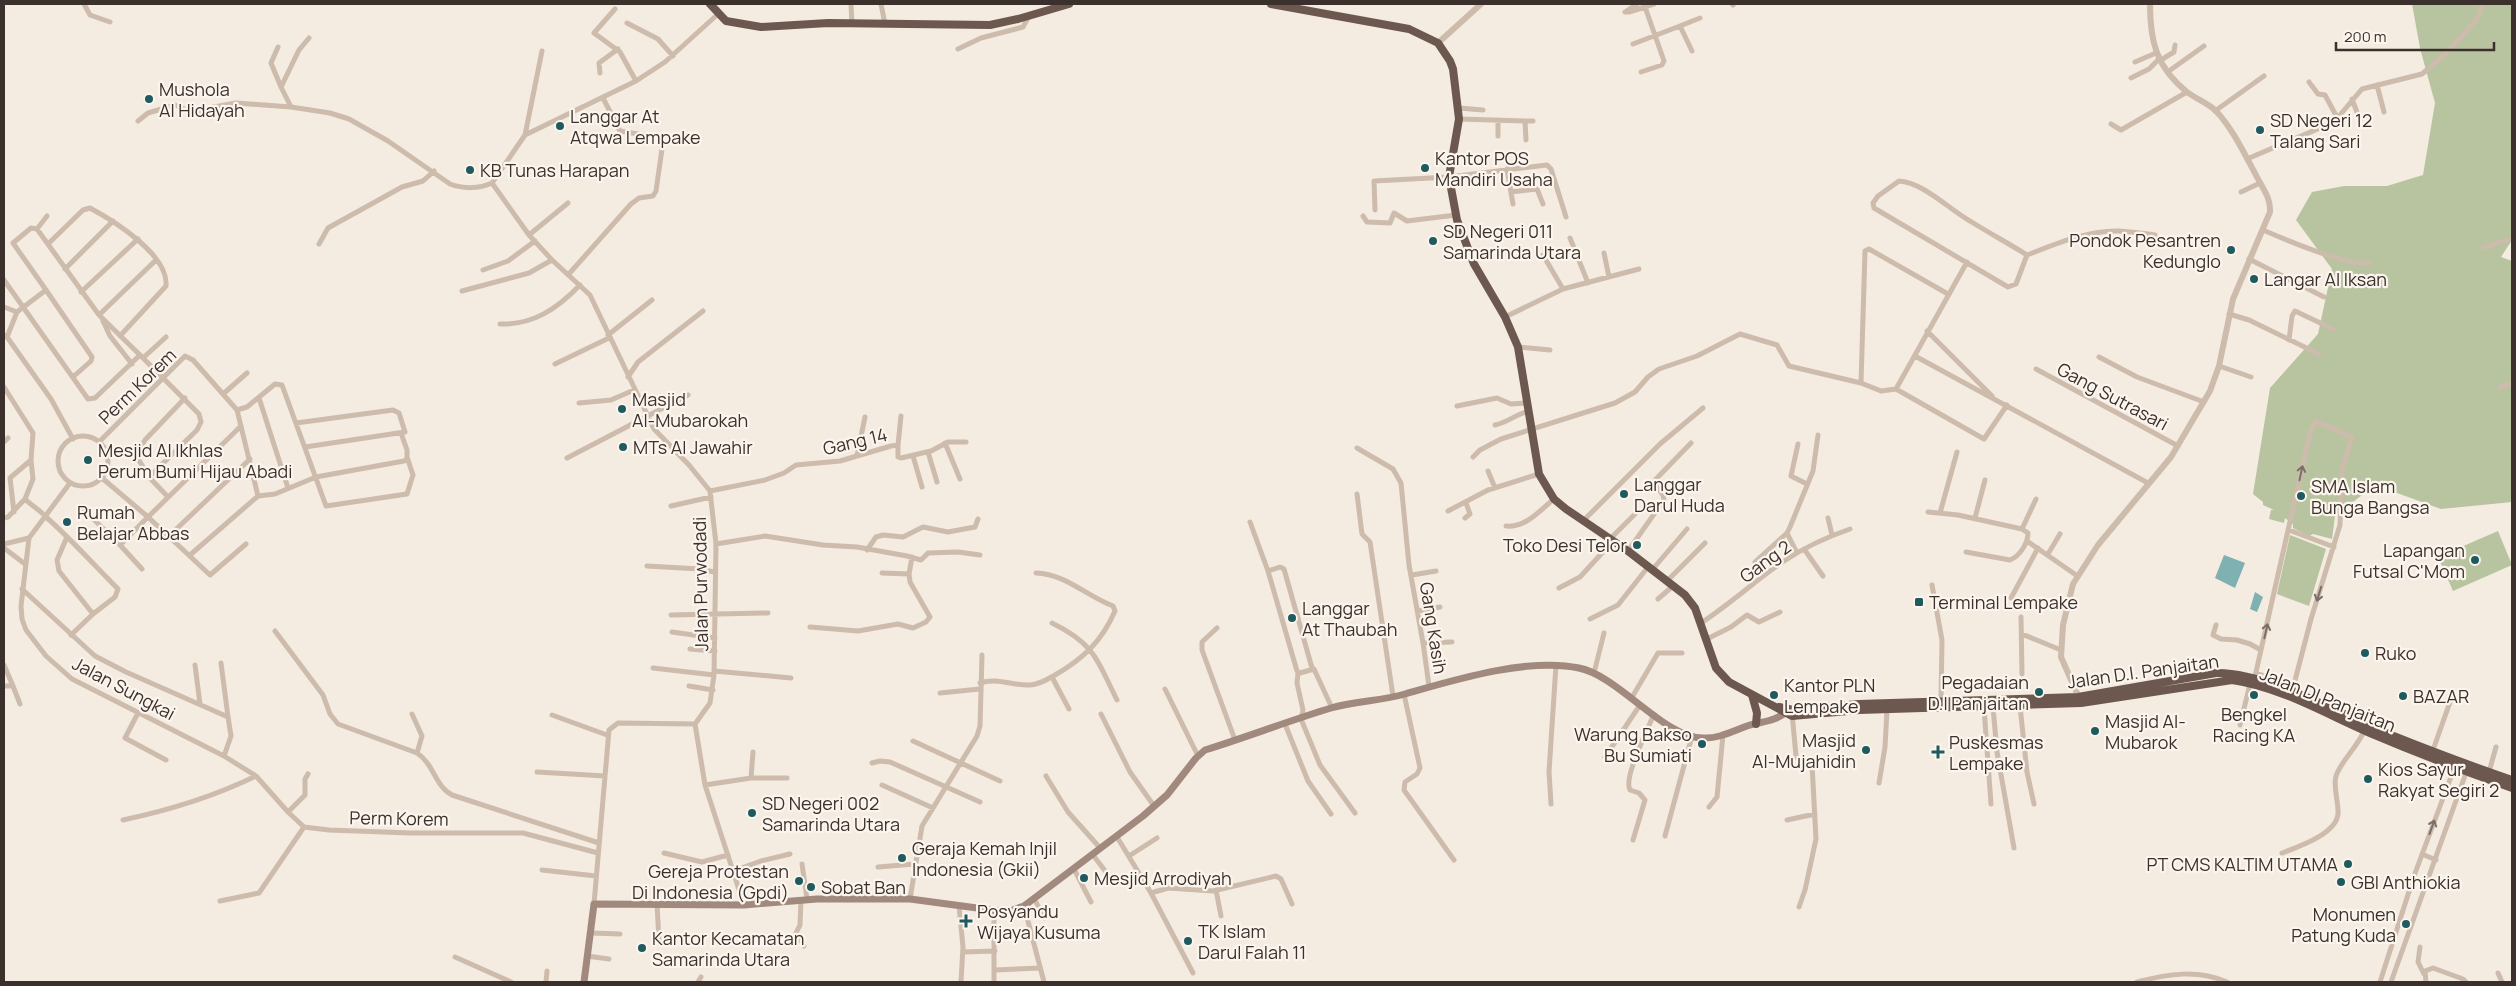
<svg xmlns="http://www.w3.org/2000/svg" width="2516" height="986" viewBox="0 0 2516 986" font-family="Manrope,sans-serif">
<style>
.green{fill:#b8c4a0}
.water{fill:#7fb0b2}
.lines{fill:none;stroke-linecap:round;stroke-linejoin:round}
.minor{stroke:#cdbbac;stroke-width:5}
.tertiary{stroke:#cdbbac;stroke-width:6}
.secondary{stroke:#a18a7d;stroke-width:7}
.trunk{stroke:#6c584f;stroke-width:8}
.oneway{stroke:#7d6f65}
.poi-dot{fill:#1f5a5e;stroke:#fbf5ee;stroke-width:2}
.labels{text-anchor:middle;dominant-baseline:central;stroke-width:4.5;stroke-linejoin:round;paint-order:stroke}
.poi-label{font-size:18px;fill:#3b302b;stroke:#fbf5ee;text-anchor:start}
.street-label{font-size:18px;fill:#3b302b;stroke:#fbf5ee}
</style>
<rect width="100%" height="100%" fill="#f4ebe1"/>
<!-- green -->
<path class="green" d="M2412 4H2512V240L2501 257 2512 261V502L2441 509 2375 485 2335 516 2332 539 2313 534 2309 536 2293 528V524L2285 518 2284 523 2269 519 2271 510H2274L2263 505V502L2253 494 2270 388 2318 334 2332 269 2296 220 2312 192 2344 186H2387L2423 175 2435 103 2420 48Z
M2498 531 2512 565 2453 591 2438 557Z
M2290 535 2326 549 2309 606 2277 594Z"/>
<!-- water -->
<path class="water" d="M2224 555 2245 563 2235 588 2215 578Z
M2255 592 2263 597 2257 612 2250 609Z"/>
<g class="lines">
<!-- minor -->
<path class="minor" d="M84 4 90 15 110 22
M851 4 852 24
M881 4 885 24
M1637 4 1625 12H1629L1654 4
M1732 4 1733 5
M615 9 594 33 620 52 636 81
M627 23 658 39 673 56
M1680 26 1700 18
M1633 44 1680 26 1692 51
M278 47 271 63 281 87
M958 49 981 38 1023 27 1029 16
M2161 60 2174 52 2175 45
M2135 62 2156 53
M2169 71 2204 46
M1641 72 1662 65 1664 61 1644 4
M600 73 599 63 618 49
M2131 78 2149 69 2160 58
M2309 82 2318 94 2325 95 2338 119
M2377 85 2384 112
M2352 99 2360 120
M291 107 281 87 299 50 309 38
M1459 108 1483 110
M2215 111 2264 76
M1459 119 1525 121 1526 140
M1498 120V136
M138 121 148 113 175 105 194 113 214 107 236 103 291 107 330 113 349 119 388 141 450 184C463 189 479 189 492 183L525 135 636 81 665 62 718 14
M1525 121H1533
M2111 124 2121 130 2187 92
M525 135 542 51
M2247 159 2334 122 2362 89 2422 74 2440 59 2465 33 2478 17 2483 4
M1507 169 1513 204
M1899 181C1922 182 1949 209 1970 221 1989 233 2008 243 2027 255L2016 284 2008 287 1874 208 1873 203 1878 196Z
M492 183 529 235 552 260 590 295 654 429 689 465 710 491 716 544 714 675 710 703 695 724
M1511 192 1537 189 1543 204
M2241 192 2260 183
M1375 210 1374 181 1449 177 1547 165 1551 169 1566 217
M1363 216 1367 222 1390 223 1394 213 1407 221 1456 215
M37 229 47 216
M2263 230C2279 237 2356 270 2369 262
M529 235 568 203
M1570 238 1588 283
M48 244 83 210 90 208C114 221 169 255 166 286L120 336
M319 244 328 228 402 187 423 181 434 171
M2483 248 2512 238
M1604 253 1609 277
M1543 255 1563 289
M2027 255C2056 244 2088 230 2119 231 2131 232 2143 233 2155 235
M2249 259 2324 297
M65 269 113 221
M483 270 508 261 535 241
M568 275 631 204 639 198 653 196 656 191 663 142 650 136 620 131 603 98
M4 280 88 399 95 398 140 355 199 414 201 422 197 430 149 477
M46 290 13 243 31 228 37 229 99 315 140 355
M462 291 529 273 552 260
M81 292 138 239
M1948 294 1869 249 1865 251 1861 383 1881 391 1896 389 1967 262
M4 307 17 312
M2229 314 2249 320 2319 354
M99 315 156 260
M1505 317 1563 289 1639 269
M103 321 110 336 132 364
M500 324C533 325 557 309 580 285
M1927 331 1992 396
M4 335 7 337 51 399 73 439
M608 335 652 300
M7 337 17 312 46 290 92 357 91 361 73 377
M2289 340 2292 316 2295 311 2333 329
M1518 347 1550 350
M1915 356 2148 483
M2099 357 2137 377 2204 402
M143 358 166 337
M555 364 609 338
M2219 366 2251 377
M2036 369 2178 446
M628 377 638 362 703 311
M4 387 33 433 31 460 33 479 25 499C32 506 40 510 46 517 71 539 94 565 118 589L115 597 93 614 59 571 57 560 67 537
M2500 387 2512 384
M1896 389 1984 439 2007 405
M223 394 247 373
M259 398 288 488
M579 403 611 400 634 390
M1457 406 1497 398 1511 404 1528 403
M237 410 258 496
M296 423 393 410 399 413 405 432 305 447
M1495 425C1509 422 1514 415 1529 411
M241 426 148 517 210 575 246 544
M58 461a25 25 0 1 1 50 0a25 25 0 1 1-50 0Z
M4 442 8 438
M99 442 185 356 193 360 237 410 247 407 275 384 282 385 326 506 407 494 413 475 407 457
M945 443 960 479
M1798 444 1791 476 1807 484
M898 445 901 416
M1357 448 1393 469 1401 483 1409 565 1423 643 1429 686
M928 452 937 482
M857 456 865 417
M913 456 922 487
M1473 457 1480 450 1501 439 1615 403 1635 392 1648 377 1659 369 1697 356 1740 334 1777 345 1789 366 1861 383
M567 458 688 395
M1488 471 1495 488
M70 483 29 538 21 606 22 619 26 630 46 656 72 679 224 756 256 776 288 812 304 827 329 830 410 833H523L598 853
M710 491 765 480 784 473 796 465 840 461 891 446 898 445V457L901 458 931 451 948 442H966
M1357 494 1362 534 1370 542 1393 696
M168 497 149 477 137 457 140 448 145 440 185 398
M671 506 711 497
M82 508 120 545 148 517 102 478
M1448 511 1488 490 1539 474
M14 512 10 478 31 460
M1928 512 1958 515 2022 529 2028 533C2028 543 2020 556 2010 560L1966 552
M1940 513 1957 452
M4 518 8 517 25 499
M1465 518 1470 514 1466 503
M1828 518 1832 535
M1975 518 1985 480
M1583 521 1660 444 1703 408
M1250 522 1268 571 1297 671 1300 673 1314 669 1332 708
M1506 526C1526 528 1540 510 1554 499
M2022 529 2036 499
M2289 530 2334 547
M1787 533 1797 553
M169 536 250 459
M1610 539 1636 513
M2027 541 2076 575
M4 544 29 538
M716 544 765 536 823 545 857 547 907 556 921 560 928 553 958 552 980 555
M120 545 142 569
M4 548 25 564
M1804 549 1823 576
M867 550 876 537 883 535 903 537 923 527 948 532 975 527 978 519
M1628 551 1664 500 1663 495 1655 484 1656 479 1691 443
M2048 554 2060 534
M190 555 258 496 275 494 316 477 404 461 407 459V450L401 433
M1755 562 1787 533 1790 527 1813 471 1818 435
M647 566 700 569 714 572
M1652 570 1687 529
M1268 571 1280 567 1284 569 1312 668
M882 573 909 574 912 557
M1412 575 1436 571
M1667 581 1705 543
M1932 585 1942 640 1941 702
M1559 588 1580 577 1613 541
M22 589 95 656 126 672 228 717 231 736 224 756
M2011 598 2038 548
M1658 599 1674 585
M1418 611 1440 607
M671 615 768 613
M2021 617 2022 674
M1590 619 1618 605 1648 567
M1052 623C1095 644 1097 660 1117 700
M1701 623C1730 604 1756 580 1784 561 1805 547 1827 537 1850 529
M2216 625 2213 635 2221 639 2237 640 2250 644 2261 650
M810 627 858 631 898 624 913 628 926 622 930 617 910 582 909 574
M1217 628 1202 642V650L1235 740
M275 631 323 695 330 714 338 724 417 753C434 764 435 786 452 795L599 843
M672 632 715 638
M2022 634 2061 650
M71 635 93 614
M1707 639 1731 627 1747 615 1759 622 1780 612
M1423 643 1452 642
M690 649 715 651
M221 663 228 717
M4 665 13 686H4
M195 665 200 704
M653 668 714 675
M714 671 791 678
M1298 673 1297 683 1303 710 1301 719 1320 765 1355 813
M1594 673 1604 633
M2256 673 2293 686
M1052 677 1069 709
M2254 681 2310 433 2316 421 2352 437 2342 470 2340 525 2311 619 2292 692
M980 683C997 677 1013 686 1030 685 1039 685 1048 679 1055 675 1083 659 1102 641 1115 611L1113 606C1086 596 1066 574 1036 573
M13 686 20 704
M689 686 713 690
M1165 689 1198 756
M940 693 980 689
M1404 694 1420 768 1417 774 1405 782 1404 790 1454 860
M1631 699 1658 653H1682
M2020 706 2027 772 2034 804
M1993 707 1997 752 2014 848
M1984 708 1991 804
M138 713 125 738 166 760
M1792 713 1796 756 1798 759 1809 760 1812 764 1816 839 1805 890 1799 907
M412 714 422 736 417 753
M1101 714 1130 772 1154 806
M552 715 607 735
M695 724 705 785 744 905
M1285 724 1308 781 1331 814
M2240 725 2250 684
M913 741 1000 781
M2433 750 2450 702
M1605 757 1640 705
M872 763 880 761 890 762 980 802
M537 772 605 776
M2489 772 2496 747
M1046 776 1068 812 1101 849
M751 778 753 752
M1879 783 1885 747 1887 710
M705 785 751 778H787
M882 785 933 808
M1551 804 1549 772 1556 665
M1709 807 1717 797 1723 735
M288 812 305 795V779L308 774
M123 820C170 810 213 797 256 776
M1787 820 1815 814
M1665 836 1692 736
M1117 837 1151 893 1193 973
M1633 840 1645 800 1639 793 1630 790C1623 778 1648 729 1654 714
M664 853 702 862 728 855
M2282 853C2298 847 2340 833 2338 811 2338 800 2333 786 2336 776 2342 759 2358 747 2365 729
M2422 854 2436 860
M1093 855 1109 876
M1129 856 1157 838
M802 864 807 899
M878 867 915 864
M1074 869 1091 902
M542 870 596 876
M733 871 761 861 790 854
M1216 890 1221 916
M1151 893 1168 888 1213 891 1276 876 1281 879 1292 904
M1034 898 1044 918
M910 899 922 826 977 736 980 726 982 655
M801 900 800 925 796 933 804 946
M220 901 259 893 304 827
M594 904 609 730 618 723 695 724
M657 904 659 941
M959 906 963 947 961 982
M1024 906 1044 982
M994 911V982
M591 933 620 934
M2420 947 2418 962 2424 974
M963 952 995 951
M587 956 609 959
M455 957 511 982
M995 970 1040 968
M2498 973 2502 982
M546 982 547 971
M698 982 701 977
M2137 982C2168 974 2197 969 2227 982
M2380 982 2414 876 2455 766
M2391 982 2467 770
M2426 982 2425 971 2433 968 2463 979 2466 982"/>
<!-- tertiary -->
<path class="tertiary" d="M1438 43 1481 4
M2080 700 2061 657 2063 625 2073 584 2098 545 2171 457 2210 391 2219 366 2233 299 2270 212C2271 198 2263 189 2257 177 2245 155 2233 129 2216 111 2208 103 2196 99 2187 92 2156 67 2150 41 2150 4"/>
<!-- secondary -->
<path class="secondary" d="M584 982 594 904 744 905 817 899H910L1007 912 1024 906 1143 816 1167 795 1196 758 1205 750C1247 737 1288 721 1331 708 1355 701 1381 701 1405 694 1454 680 1529 657 1579 668 1619 676 1664 738 1703 738 1719 739 1735 730 1750 725 1762 722 1781 720 1788 709"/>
<!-- trunk -->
<path class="trunk" d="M710 4 726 21 761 27 828 23 990 25 1018 19 1069 4
M1271 4 1409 29 1438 43 1450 61 1453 69 1459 119 1449 177 1457 220 1474 264 1505 317 1518 347 1539 474 1554 499 1566 509 1628 551 1685 595 1695 608 1716 668 1729 682 1792 716 1859 710 2081 703 2232 680C2281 687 2326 714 2370 733 2417 753 2464 771 2512 788
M1752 695 1757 713 1756 724
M1779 707 1793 710 1859 704 2078 697 2216 673C2267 672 2343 715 2391 735 2431 751 2471 766 2512 780"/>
</g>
<!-- one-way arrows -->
<defs><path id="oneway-shaft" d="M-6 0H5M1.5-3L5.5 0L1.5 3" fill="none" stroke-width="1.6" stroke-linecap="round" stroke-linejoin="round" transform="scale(1.25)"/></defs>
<g class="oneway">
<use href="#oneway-shaft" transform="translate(2301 473) rotate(-78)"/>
<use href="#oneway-shaft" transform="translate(2319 594) rotate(107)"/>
<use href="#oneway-shaft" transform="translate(2266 631) rotate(-77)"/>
<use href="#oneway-shaft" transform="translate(2432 827) rotate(-70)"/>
</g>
<!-- markers -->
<g class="poi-dot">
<circle cx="149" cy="99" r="5"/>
<circle cx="560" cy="126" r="5"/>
<circle cx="2260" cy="130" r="5"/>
<circle cx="1425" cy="168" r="5"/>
<circle cx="470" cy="170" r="5"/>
<circle cx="1433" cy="241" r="5"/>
<circle cx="2231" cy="250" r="5"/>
<circle cx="2254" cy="279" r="5"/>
<circle cx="622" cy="409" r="5"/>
<circle cx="623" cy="447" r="5"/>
<circle cx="88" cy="460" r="5"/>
<circle cx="1624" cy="494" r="5"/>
<circle cx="2301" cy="496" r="5"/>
<circle cx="67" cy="522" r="5"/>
<circle cx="1637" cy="545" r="5"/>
<circle cx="2475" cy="560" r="5"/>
<rect x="1914" y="597" width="10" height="10" rx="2.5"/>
<circle cx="1292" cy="618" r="5"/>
<circle cx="2365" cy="653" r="5"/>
<circle cx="2039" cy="692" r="5"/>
<circle cx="1774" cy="695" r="5"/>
<circle cx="2254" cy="695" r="5"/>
<circle cx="2403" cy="696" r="5"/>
<circle cx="2095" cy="731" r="5"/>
<circle cx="1702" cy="744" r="5"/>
<circle cx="1866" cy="750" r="5"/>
<path d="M1935.5 744.5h5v5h5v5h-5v5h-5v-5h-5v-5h5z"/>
<circle cx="2368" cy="779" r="5"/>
<circle cx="752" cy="813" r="5"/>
<circle cx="902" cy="858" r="5"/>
<circle cx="2348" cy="864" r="5"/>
<circle cx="1084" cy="878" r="5"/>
<circle cx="799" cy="881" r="5"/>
<circle cx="2341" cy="882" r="5"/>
<circle cx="811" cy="887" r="5"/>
<path d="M963.5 913.5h5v5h5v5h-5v5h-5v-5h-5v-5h5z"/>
<circle cx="2406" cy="924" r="5"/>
<circle cx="1188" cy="941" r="5"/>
<circle cx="642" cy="948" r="5"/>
</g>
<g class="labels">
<!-- poi labels -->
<g class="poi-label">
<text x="159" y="89">Mushola<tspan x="159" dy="21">Al Hidayah</tspan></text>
<text x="570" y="116">Langgar At<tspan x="570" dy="21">Atqwa Lempake</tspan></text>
<text x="2270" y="120">SD Negeri 12<tspan x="2270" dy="21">Talang Sari</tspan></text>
<text x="1435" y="158">Kantor POS<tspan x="1435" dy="21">Mandiri Usaha</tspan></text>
<text x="480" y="170">KB Tunas Harapan</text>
<text x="1443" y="231">SD Negeri 011<tspan x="1443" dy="21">Samarinda Utara</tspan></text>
<text x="2221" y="240" text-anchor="end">Pondok Pesantren<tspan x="2221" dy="21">Kedunglo</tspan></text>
<text x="2264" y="279">Langar Al Iksan</text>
<text x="632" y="399">Masjid<tspan x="632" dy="21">Al-Mubarokah</tspan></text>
<text x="633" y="447">MTs Al Jawahir</text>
<text x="98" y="450">Mesjid Al Ikhlas<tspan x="98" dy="21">Perum Bumi Hijau Abadi</tspan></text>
<text x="1634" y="484">Langgar<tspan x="1634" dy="21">Darul Huda</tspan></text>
<text x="2311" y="486">SMA Islam<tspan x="2311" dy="21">Bunga Bangsa</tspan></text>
<text x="77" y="512">Rumah<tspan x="77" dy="21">Belajar Abbas</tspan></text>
<text x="1627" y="545" text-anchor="end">Toko Desi Telor</text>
<text x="2465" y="550" text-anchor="end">Lapangan<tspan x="2465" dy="21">Futsal C'Mom</tspan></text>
<text x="1929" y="602">Terminal Lempake</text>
<text x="1302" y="608">Langgar<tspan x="1302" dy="21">At Thaubah</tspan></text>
<text x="2375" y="653">Ruko</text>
<text x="2029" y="682" text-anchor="end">Pegadaian<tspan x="2029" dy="21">D.I Panjaitan</tspan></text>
<text x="1784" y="685">Kantor PLN<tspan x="1784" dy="21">Lempake</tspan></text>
<text x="2413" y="696">BAZAR</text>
<text x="2254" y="714" text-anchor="middle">Bengkel<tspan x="2254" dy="21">Racing KA</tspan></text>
<text x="2105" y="721">Masjid Al-<tspan x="2105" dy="21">Mubarok</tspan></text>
<text x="1692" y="734" text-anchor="end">Warung Bakso<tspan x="1692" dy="21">Bu Sumiati</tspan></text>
<text x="1856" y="740" text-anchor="end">Masjid<tspan x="1856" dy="21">Al-Mujahidin</tspan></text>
<text x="1949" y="742">Puskesmas<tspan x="1949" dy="21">Lempake</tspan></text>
<text x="2378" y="769">Kios Sayur<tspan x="2378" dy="21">Rakyat Segiri 2</tspan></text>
<text x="762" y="803">SD Negeri 002<tspan x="762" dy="21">Samarinda Utara</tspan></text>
<text x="912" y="848">Geraja Kemah Injil<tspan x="912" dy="21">Indonesia (Gkii)</tspan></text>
<text x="2338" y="864" text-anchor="end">PT CMS KALTIM UTAMA</text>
<text x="789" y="871" text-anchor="end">Gereja Protestan<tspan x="789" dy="21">Di Indonesia (Gpdi)</tspan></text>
<text x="1094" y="878">Mesjid Arrodiyah</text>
<text x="2351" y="882">GBI Anthiokia</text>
<text x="821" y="887">Sobat Ban</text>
<text x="977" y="911">Posyandu<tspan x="977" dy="21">Wijaya Kusuma</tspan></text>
<text x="2396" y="914" text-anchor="end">Monumen<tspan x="2396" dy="21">Patung Kuda</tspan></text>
<text x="1198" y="931">TK Islam<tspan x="1198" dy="21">Darul Falah 11</tspan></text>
<text x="652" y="938">Kantor Kecamatan<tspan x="652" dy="21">Samarinda Utara</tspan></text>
</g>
<!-- street labels -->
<g class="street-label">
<text transform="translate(137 386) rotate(-44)">Perm Korem</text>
<text transform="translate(2113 396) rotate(28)">Gang Sutrasari</text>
<text transform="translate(855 441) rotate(-13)">Gang 14</text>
<text transform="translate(1765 561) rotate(-36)">Gang 2</text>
<text transform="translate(700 584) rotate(-91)">Jalan Purwodadi</text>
<text transform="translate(1434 628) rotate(81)">Gang Kasih</text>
<text transform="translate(2143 671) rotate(-8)">Jalan D.I. Panjaitan</text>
<text transform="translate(124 688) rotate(28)">Jalan Sungkai</text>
<text transform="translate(2328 699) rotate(22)">Jalan DI Panjaitan</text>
<text transform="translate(399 818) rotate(1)">Perm Korem</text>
</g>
</g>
<!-- border -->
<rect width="2516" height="986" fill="none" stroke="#3b302b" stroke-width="10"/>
<!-- scale -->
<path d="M2336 42v8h158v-8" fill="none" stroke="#3b302b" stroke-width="2.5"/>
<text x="2344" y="42" font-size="15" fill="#3b302b" stroke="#fbf5ee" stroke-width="4" paint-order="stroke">200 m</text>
</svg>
